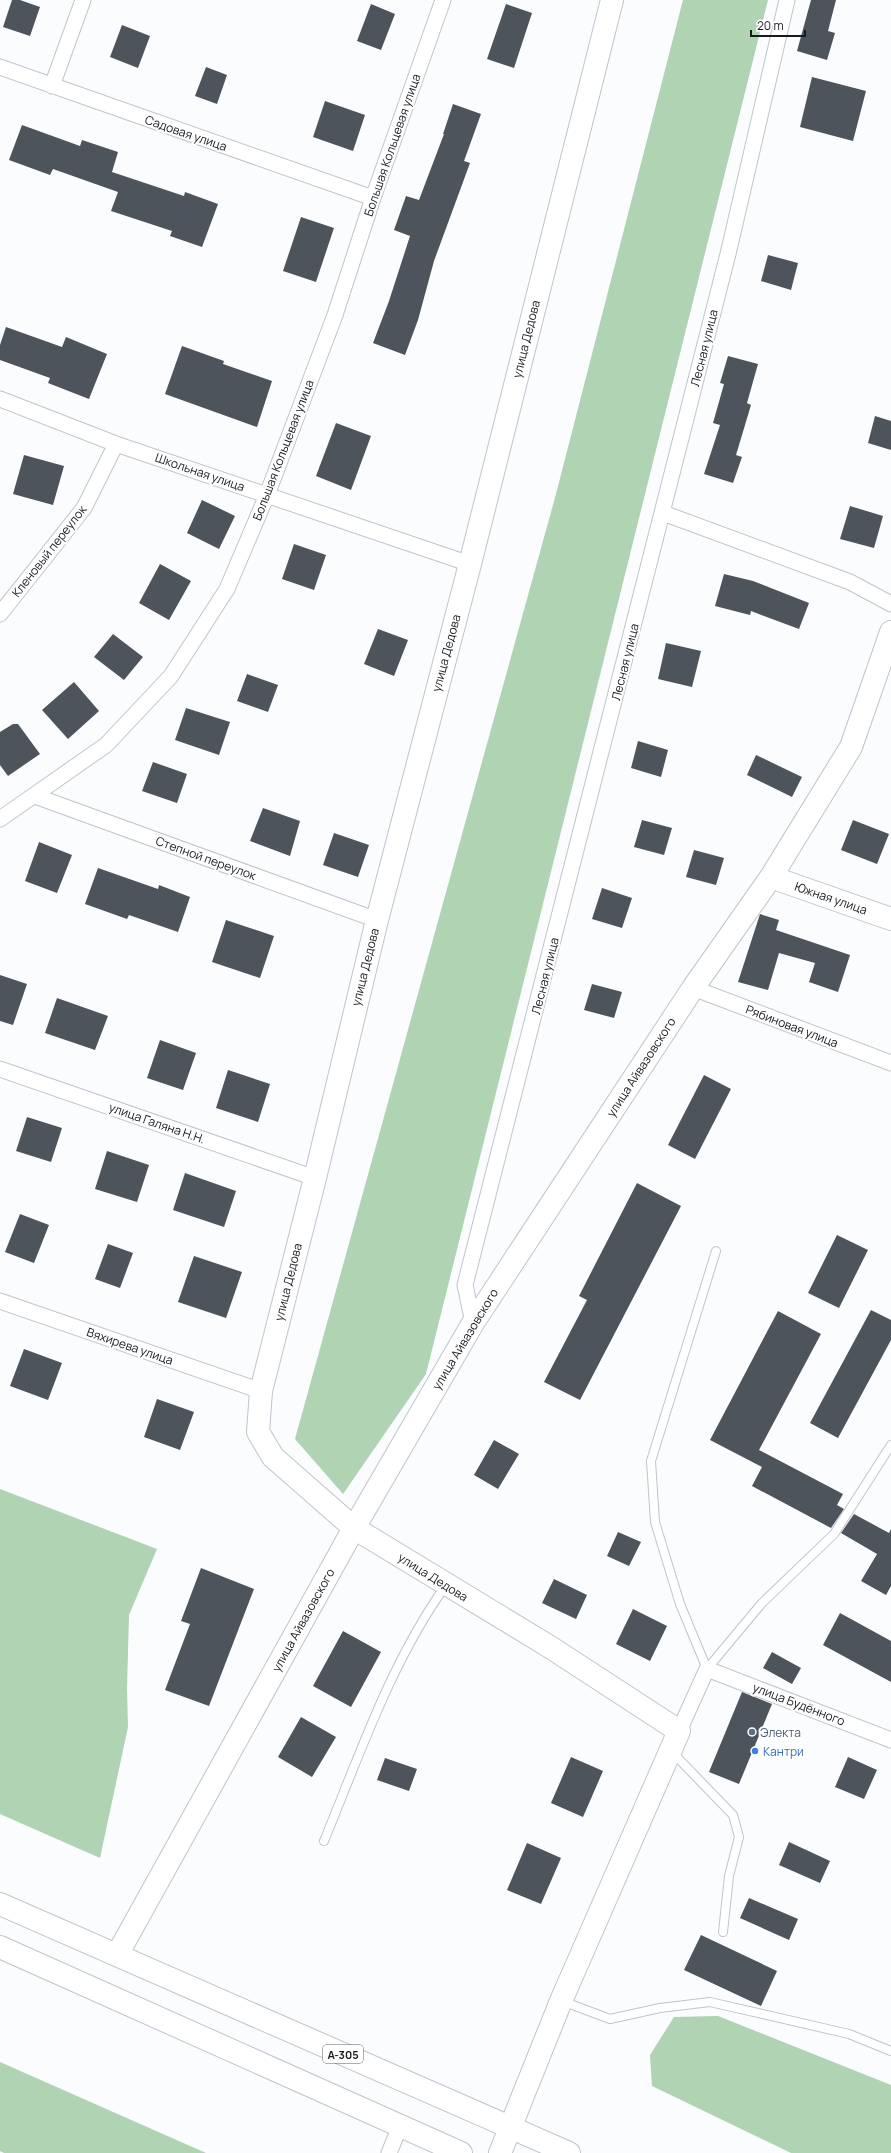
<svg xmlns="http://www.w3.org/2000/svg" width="891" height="2153" viewBox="0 0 891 2153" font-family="Manrope,sans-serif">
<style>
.forest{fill:#afd3b3}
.building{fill:#4e545c}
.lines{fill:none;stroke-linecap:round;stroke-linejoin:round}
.lane-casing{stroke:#bec5ce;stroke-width:10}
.street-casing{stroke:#bec5ce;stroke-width:17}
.secondary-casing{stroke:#bec5ce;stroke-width:24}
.highway-casing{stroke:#bec5ce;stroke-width:24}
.lane{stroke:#fff;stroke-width:8}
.street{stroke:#fff;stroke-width:15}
.secondary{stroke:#fff;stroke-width:22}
.highway{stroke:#fff;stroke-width:22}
.service-dot{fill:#5c6f8a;stroke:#fff;stroke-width:1.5}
.shop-dot{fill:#3f7fe0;stroke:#fff;stroke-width:1.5}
.labels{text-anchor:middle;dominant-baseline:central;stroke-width:4;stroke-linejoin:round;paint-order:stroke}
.shield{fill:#fff;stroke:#5d5f62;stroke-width:1}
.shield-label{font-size:11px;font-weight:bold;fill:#181a1e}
.street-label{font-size:12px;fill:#181a1e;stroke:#fff}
.service-label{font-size:12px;fill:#4e5e75;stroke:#fff;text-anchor:start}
.shop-label{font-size:12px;fill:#366cbe;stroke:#fff;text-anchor:start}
</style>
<rect width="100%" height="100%" fill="#fafcfe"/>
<!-- forest -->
<path class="forest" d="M683 0H768L426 1374 343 1494 295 1439 556 494Z
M0 1489 157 1549 129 1615 127 1689 128 1727 100 1858 0 1814Z
M718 2016 891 2085V2153H791L652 2086 650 2055 674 2017Z
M0 2062 206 2153H4L0 2151Z"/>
<!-- building -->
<path class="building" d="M12 0H20L40 7 30 36 3 27Z
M811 0H836L828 31 835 33 827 60 797 51Z
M371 4 395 14 381 50 357 41Z
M506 4 532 13 514 68 487 59Z
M122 25 150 36 138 68 110 57Z
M206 67 227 75 217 104 195 96Z
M812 77 866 91 853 141 800 127Z
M325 101 365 115 353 151 313 137Z
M453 104 481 114 464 161 470 163 434 261 418 320 405 355 373 343 389 301 410 236 394 230 406 196 419 200 444 134H443Z
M22 125 80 146 82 140 118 152 112 172 184 196 185 192 218 204 202 247 170 236 172 231 111 211 118 192 53 169 50 175 9 160Z
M301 217 334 228 316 282 283 271Z
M768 255 798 263 791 290 761 281Z
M6 327 62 347 66 337 107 354 89 399 48 383 50 378 0 360V345Z
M182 346 224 361 223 364 272 381 257 427 165 394Z
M728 356 758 364 747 403 751 405 736 455 742 457 733 483 704 474 720 425 713 423 724 384 720 383Z
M875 416 891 421V450L868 443Z
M336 423 371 436 351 490 316 476Z
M24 455 64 466 53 505 13 494Z
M202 500 235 516 219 549 187 533Z
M850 506 883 516 874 548 840 539Z
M294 544 326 555 314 590 282 579Z
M160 564 191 581 169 620 139 603Z
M724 574 753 581 809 603 799 629 751 611 750 615 715 606Z
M378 629 408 640 394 676 364 664Z
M113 634 143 657 124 680 94 657Z
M666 643 701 651 692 687 658 679Z
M247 674 278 685 268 712 237 701Z
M74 682 99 711 68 739 42 710Z
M186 708 230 722 219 755 175 740Z
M13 724H18L40 754 8 776 0 765V732Z
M638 741 668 750 661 777 631 768Z
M756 755 802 777 792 797 747 775Z
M153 762 187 774 177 803 142 791Z
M263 808 300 821 290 856 250 841Z
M642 820 672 828 664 855 634 847Z
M853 820 889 834 877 864 841 850Z
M334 833 369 845 358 877 323 865Z
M39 842 72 855 57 893 25 881Z
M694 850 724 858 716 885 686 877Z
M98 868 158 889 159 885 190 897 178 932 129 915 127 919 85 904Z
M602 888 632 898 622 928 592 919Z
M760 914 779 920 776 930 850 955 838 992 809 982 815 963 779 953 768 990 738 982Z
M226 920 274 936 260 978 212 962Z
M0 975 27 984 13 1025 0 1021Z
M592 984 622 992 614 1018 584 1010Z
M57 998 108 1016 95 1050 45 1033Z
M160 1040 196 1053 183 1090 147 1078Z
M228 1070 270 1084 258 1122 216 1108Z
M704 1075 731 1089 695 1159 668 1145Z
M27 1117 62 1128 51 1162 16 1151Z
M107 1151 149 1165 137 1202 95 1189Z
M185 1173 236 1191 224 1227 173 1210Z
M637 1183 681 1206 580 1400 544 1382 587 1300 579 1296Z
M20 1214 49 1225 34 1263 5 1252Z
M837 1235 868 1250 839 1308 808 1293Z
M108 1244 133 1253 120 1288 95 1279Z
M194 1256 242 1272 226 1318 178 1302Z
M871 1310 891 1320V1340L838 1438 810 1423Z
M778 1311 821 1334 759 1450 843 1494 837 1505 844 1509 831 1528 752 1486 762 1467 710 1440Z
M24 1349 62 1363 48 1400 10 1386Z
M157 1399 194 1412 180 1450 144 1437Z
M494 1440 519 1454 498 1489 474 1475Z
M854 1514 889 1533 891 1529V1586L886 1595 861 1581 877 1554 841 1533Z
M618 1532 641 1542 629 1566 607 1556Z
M201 1568 254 1589 209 1706 165 1690 190 1624 181 1621Z
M554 1579 587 1595 576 1619 542 1603Z
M633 1609 667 1626 650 1661 616 1644Z
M840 1613 891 1641V1682L823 1645Z
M343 1631 381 1652 351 1707 313 1686Z
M772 1652 801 1668 792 1684 763 1668Z
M742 1692 772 1704 739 1784 709 1772Z
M301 1717 336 1737 312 1777 278 1757Z
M571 1757 603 1771 583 1817 551 1803Z
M848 1757 877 1770 864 1799 835 1787Z
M385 1758 417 1769 409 1791 377 1780Z
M789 1842 830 1861 820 1883 779 1865Z
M527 1843 561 1858 541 1904 507 1890Z
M749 1898 798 1919 789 1940 740 1918Z
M701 1935 777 1971 761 2006 684 1970Z"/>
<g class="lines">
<defs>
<path id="lane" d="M716 1251 651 1461 655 1522 680 1604 707 1669 762 1603 834 1534 891 1445
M672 1752 733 1815 739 1837 729 1876 723 1932
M324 1841C360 1754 391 1662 446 1585
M562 2001 610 2019 660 2008 710 2002 849 2034 891 2051"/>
<path id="street" d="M0 67 373 198
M52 86 83 0
M0 399 116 444 470 564
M663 513 850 582 891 604
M0 614 84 508 116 444
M35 796 377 920
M0 819 106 745 171 676 227 589 267 495 335 315 373 198 443 0
M693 988 891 1063
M0 1069 315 1178
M0 1301 261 1391
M473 1323 465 1285 728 254 787 0
M679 1731 707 1669 891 1740
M389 2153 400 2126"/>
<path id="secondary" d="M771 877 891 919
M117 1955 354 1528 473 1323 693 988 771 877 851 747 891 632
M500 2153 561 2001 679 1731 550 1647 354 1528 273 1457 258 1432 261 1391 315 1178 377 920 470 564 612 0"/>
<path id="highway" d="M0 1904 569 2153
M0 1947 461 2153"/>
</defs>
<!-- lane casing -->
<use href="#lane" class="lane-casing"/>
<!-- street casing -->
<use href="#street" class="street-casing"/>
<!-- secondary casing -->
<use href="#secondary" class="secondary-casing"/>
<!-- highway casing -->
<use href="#highway" class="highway-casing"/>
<!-- lane -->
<use href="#lane" class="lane"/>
<!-- street -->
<use href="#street" class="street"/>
<!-- secondary -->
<use href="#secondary" class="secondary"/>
<!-- highway -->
<use href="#highway" class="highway"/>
</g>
<!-- markers -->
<circle class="service-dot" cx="752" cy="1732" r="4"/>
<circle class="shop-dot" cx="755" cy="1751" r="4"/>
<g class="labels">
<!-- shield labels -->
<rect class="shield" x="323" y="2045" width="40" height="18" rx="3"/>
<g class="shield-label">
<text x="343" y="2054">А-305</text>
</g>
<!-- street labels -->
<g class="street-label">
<text transform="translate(186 133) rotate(19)">Садовая улица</text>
<text transform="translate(392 145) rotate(-71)">Большая Кольцевая улица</text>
<text transform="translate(526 339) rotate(-76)">улица Дедова</text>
<text transform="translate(704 348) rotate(-76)">Лесная улица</text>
<text transform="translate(283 450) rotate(-69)">Большая Кольцевая улица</text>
<text transform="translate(200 472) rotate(19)">Школьная улица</text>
<text transform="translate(49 551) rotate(-52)">Кленовый переулок</text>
<text transform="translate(446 653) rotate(-75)">улица Дедова</text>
<text transform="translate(625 662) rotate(-76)">Лесная улица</text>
<text transform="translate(206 858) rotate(20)">Степной переулок</text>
<text transform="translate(831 898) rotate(19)">Южная улица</text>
<text transform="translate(365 967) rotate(-76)">улица Дедова</text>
<text transform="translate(545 976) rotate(-76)">Лесная улица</text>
<text transform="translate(792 1026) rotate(21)">Рябиновая улица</text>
<text transform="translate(641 1067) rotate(-57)">улица Айвазовского</text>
<text transform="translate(157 1123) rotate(19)">улица Галяна Н.Н.</text>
<text transform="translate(288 1282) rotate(-76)">улица Дедова</text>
<text transform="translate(465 1339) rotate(-59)">улица Айвазовского</text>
<text transform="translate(130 1346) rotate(19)">Вяхирева улица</text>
<text transform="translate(433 1577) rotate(32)">улица Дедова</text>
<text transform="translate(303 1620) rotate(-61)">улица Айвазовского</text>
<text transform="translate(799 1704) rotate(21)">улица Будённого</text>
</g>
<!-- service labels -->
<g class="service-label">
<text x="760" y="1732">Электа</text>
</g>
<!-- shop labels -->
<g class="shop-label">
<text x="763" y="1751">Кантри</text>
</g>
</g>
<!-- scale -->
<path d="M751 30v6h54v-6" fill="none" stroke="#181a1e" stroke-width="2"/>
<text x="757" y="30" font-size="12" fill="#181a1e" stroke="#ffffff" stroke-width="3" paint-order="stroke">20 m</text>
</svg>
